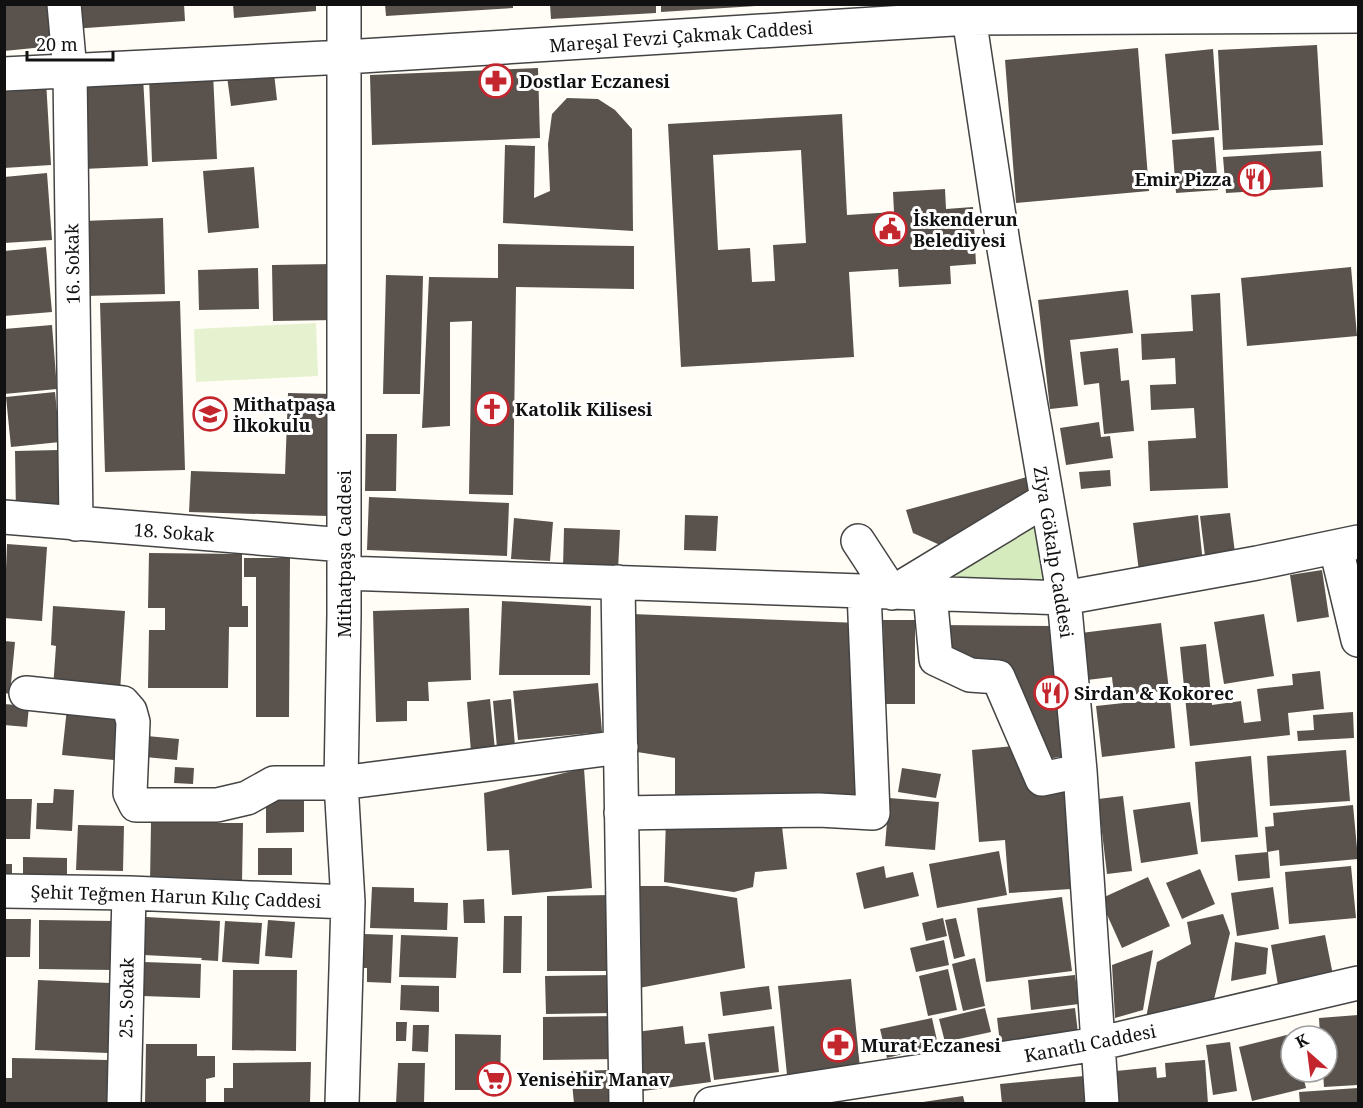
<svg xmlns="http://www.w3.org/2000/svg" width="1363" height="1108" viewBox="0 0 1363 1108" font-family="'Noto Serif',serif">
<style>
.green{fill:#d5ebbd}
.pitch{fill:#e6f2cf}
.building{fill:#5a524d;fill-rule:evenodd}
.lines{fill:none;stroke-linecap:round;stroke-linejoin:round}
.minor-casing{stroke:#444;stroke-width:36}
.minor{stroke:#fff;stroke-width:33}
.labels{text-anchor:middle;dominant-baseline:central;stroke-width:6;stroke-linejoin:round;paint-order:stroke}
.street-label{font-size:18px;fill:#111;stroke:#fff}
.poi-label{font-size:18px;font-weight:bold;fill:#111;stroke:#fff;text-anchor:start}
</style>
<rect width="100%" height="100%" fill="#fffdf5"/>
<!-- green -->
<path class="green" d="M1042 511 1056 592 915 586Z"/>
<!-- pitch -->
<path class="pitch" d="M316 323 318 376 196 382 194 329Z"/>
<!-- building -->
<path class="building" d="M4 4H50L54 46 4 51Z
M70 4H184L185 21 72 29Z
M233 4H316V11L234 18Z
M385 4H513V8L386 16Z
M550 4H656V13L551 19Z
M661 4H756V6L661 12Z
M1317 45 1323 145 1223 150 1218 50Z
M1138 48 1149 191 1016 203 1005 60Z
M1213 49 1219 130 1172 134 1165 54Z
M273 64 277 100 231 106 226 69Z
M538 68 540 138 372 145 370 75Z
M213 73 217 159 152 162 149 76Z
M143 77 148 166 83 169 79 80Z
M46 81 51 165 4 168V83Z
M567 98 598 99 615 110 632 129 633 231 503 223 505 145 535 146 534 198 550 191 548 144 552 114Z
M842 114 847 215 894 212 893 192 945 189 946 209 973 207 976 264 950 266 951 284 899 287 898 269 849 272 854 357 681 367 668 124ZM801 150 806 243 773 245 775 281 752 282 750 248 718 250 713 155Z
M1214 137 1218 190 1176 193 1172 140Z
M1321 151 1323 187 1226 193 1223 157Z
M254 167 259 228 208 233 203 171Z
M47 173 52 240 4 243V177Z
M163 218 165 294 85 296 83 221Z
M498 244 634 246V289L516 287 513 495 469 494 472 321 450 322V426L422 428 429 277 498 278Z
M46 247 52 312 4 316V251Z
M334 264 335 320 273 321 272 265Z
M1351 267 1357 336 1247 346 1241 278Z
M258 268 259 309 199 310 198 270Z
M386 275 423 276 420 394H383Z
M1128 290 1133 333 1070 340 1078 406 1050 409 1038 300Z
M1220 293 1228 488 1150 491 1148 441 1196 438 1194 408 1151 410 1150 385 1176 384 1175 358 1142 360 1141 334 1193 331 1191 295Z
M180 301 185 470 105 472 100 303Z
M52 325 57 389 4 394V329Z
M1118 348 1121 381 1129 380 1134 431 1104 434 1099 383 1084 385 1080 352Z
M55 392 60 442 11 447 6 397Z
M288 393 333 394 328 516 189 512 191 471 285 474Z
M1099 422 1101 437 1110 436 1113 458 1066 465 1060 428Z
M366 434H397L396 491H365Z
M59 450 61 512 16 513 15 451Z
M1110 470 1111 486 1081 489 1079 472Z
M1034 475 1036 495 949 549 913 533 906 510Z
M369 497 509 503 507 556 367 550Z
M1230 513 1235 553 1206 564 1200 516Z
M685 515 718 516 716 551 684 550Z
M1198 515 1203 564 1139 572 1133 523Z
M514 518 553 522 550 561 511 559Z
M564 528 620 530 618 570 563 568Z
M7 544 47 547 42 621 4 618Z
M149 553 242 554V606H248V627H229L228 688H148L149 630H165V608H148Z
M244 558H290L289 717H256V577H244Z
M1322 570 1329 617 1297 622 1290 575Z
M502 601 591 606 590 675H499Z
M53 606 125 611 120 692 53 688 56 646 51 645Z
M469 608 471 680 428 682 429 701H407V721L376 722 373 611Z
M632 614 859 623 857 801 675 803V758L631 751Z
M1264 614 1274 676 1224 684 1214 622Z
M883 620H915V704H885Z
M1161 623 1169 690 1114 697 1112 677 1087 680 1081 633Z
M941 625 1052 626 1054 671 1066 756 1047 759 969 662 946 650Z
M4 641 15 642 10 694 4 693Z
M1206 644 1212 705 1241 701 1244 723 1261 721 1257 689 1293 685 1292 674 1320 671 1324 709 1288 713 1290 735 1190 746 1180 647Z
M598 683 602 732 518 740 513 691Z
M1170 698 1175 748 1102 757 1096 706Z
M490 699 495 750 471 752 467 702Z
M511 699 515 746 497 748 493 701Z
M4 704 29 706 27 727 4 725Z
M67 708 118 713 114 760 62 755Z
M1353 712 1354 738 1298 741 1297 731 1314 730 1313 715Z
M147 736 179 739 177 760 145 757Z
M1014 746 1064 780 1071 889 1009 893 1005 840 979 842 972 750Z
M1346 750 1350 801 1270 806 1267 756Z
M1251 756 1258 837 1201 842 1195 762Z
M175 767 194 768 193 784 174 783Z
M584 768 592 888 512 895 509 850 487 851 484 793Z
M902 768 941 774 936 798 898 792Z
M54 789 74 790 72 831 36 829 37 803H53Z
M1123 796 1132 871 1107 874 1098 799Z
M266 797H304V832L266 833Z
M889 798 939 802 935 850 885 846Z
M4 799H32L30 839H4Z
M1190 802 1198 854 1141 863 1133 810Z
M1353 805 1358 859 1280 866 1279 850 1267 852 1265 827 1274 826 1273 813Z
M781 818 787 869 755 872 753 887 734 892 664 882 666 819Z
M151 823H243L242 882H150Z
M78 825 124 826 123 871 76 870Z
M258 848H292V875H258Z
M999 851 1007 895 937 908 929 864Z
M1268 852 1270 878 1238 881 1235 855Z
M23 857 67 858V885L23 884Z
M4 864H12V885L4 884Z
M884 866 886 878 913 872 919 896 864 909 856 873Z
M1351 866 1356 918 1289 924 1285 872Z
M1200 869 1215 904 1182 919 1166 883Z
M1148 877 1170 926 1122 948 1100 899Z
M638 886H667L737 898 745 968 639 988Z
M372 887 414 888V902L448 903 447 930 370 928Z
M1273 887 1279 929 1237 936 1231 893Z
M613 895V971H547V896Z
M1062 897 1072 971 986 982 977 908Z
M484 899 485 923H464L463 900Z
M1223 914 1230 933 1210 1016 1145 1023 1157 962 1191 944 1187 922Z
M504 916H522L521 973H503Z
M146 917 220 921 218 961 201 960 202 958 144 955Z
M943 918 947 936 926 941 922 923Z
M956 918 965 956 954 959 945 920Z
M4 919H31L30 957H4Z
M39 920 115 921 114 970 39 969Z
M268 920 295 922 292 958 265 956Z
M225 921 262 923 259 964 222 962Z
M364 934 393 935 391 983 367 982V968H359L360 954 363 955Z
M401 935 458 937 456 978 399 977Z
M1325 935 1333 975 1278 985 1271 945Z
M944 940 949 965 916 972 910 948Z
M1235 942 1268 948 1266 974 1231 981Z
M1153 950 1143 1010 1115 1018 1112 965Z
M975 958 985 1006 963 1011 952 964Z
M144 962 201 964 200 998 143 996Z
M948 969 957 1010 928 1016 919 976Z
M233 970H297L296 1051 232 1050Z
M613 975V1013L546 1014 545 976Z
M1075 975 1079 1004 1031 1010 1028 980Z
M851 979 860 1068 787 1075 778 986Z
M38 980 110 983 108 1053 35 1050Z
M401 985 439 986V1012L400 1010Z
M769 986 772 1009 723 1016 720 992Z
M985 1008 991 1032 945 1042 939 1019Z
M1075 1008 1078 1033 1000 1043 997 1018Z
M1358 1015V1085L1324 1087 1323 1072H1327V1036H1320L1319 1018Z
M617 1016 618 1059 543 1060V1017Z
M932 1018 938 1045 887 1058 880 1029Z
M396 1022H407L406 1041H396Z
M413 1025H429L428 1052 412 1051Z
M683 1026 685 1044 705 1042 711 1082 643 1091 636 1032Z
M774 1026 779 1072 714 1080 708 1034Z
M1310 1029 1311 1036H1291V1072H1302L1306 1088 1252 1101 1239 1047Z
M455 1034 501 1035 500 1090H455Z
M1230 1042 1237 1091 1213 1095 1206 1045Z
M146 1044H197V1056H215V1077L206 1079V1104H145Z
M12 1058 108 1060 107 1104H4V1078H12Z
M1205 1060 1208 1104H1119L1116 1071 1156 1067 1157 1078 1166 1077 1165 1063Z
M311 1062 310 1104H224V1088H233V1063Z
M398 1063H425L424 1104H396Z
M609 1070 611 1104H574L571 1071Z
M1084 1076 1086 1104H1002L1000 1084Z
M1358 1088V1104H1300L1299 1092Z
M963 1096 965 1104H923V1102Z"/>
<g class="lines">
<defs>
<path id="minor" d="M64 4 70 71 76 524
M967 4 1003 243 1064 598 1080 771 1102 1104
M4 74 345 57 969 18 1358 16
M4 517 344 545
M858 541 892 593 1047 499
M1336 548 1358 640
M344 573 1064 598 1257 563 1358 542
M618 582 626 1104
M930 594 936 659 970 675 998 677 1042 779 1080 771
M26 693 123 703 130 711 133 722 130 793 136 805H217L247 798 274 783H341L621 747
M621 813 819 810 873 813 864 591
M4 891 129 893 348 902
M124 1104 129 893
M342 1104 348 902 341 783 344 615V4
M711 1104 1097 1044 1358 983"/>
</defs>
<!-- minor casing -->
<use href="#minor" class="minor-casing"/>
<!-- minor -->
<use href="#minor" class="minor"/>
</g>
<!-- icons -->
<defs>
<symbol id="pharmacy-ring" viewBox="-11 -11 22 22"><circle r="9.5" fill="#fff" stroke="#c4262e" stroke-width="1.5"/><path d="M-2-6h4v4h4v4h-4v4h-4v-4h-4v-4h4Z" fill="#c4262e"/></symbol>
<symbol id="restaurant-ring" viewBox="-11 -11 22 22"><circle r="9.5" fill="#fff" stroke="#c4262e" stroke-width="1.5"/><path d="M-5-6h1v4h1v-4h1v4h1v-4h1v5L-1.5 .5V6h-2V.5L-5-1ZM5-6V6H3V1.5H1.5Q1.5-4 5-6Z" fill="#c4262e"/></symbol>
<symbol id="civic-ring" viewBox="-11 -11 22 22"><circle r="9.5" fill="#fff" stroke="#c4262e" stroke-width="1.5"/><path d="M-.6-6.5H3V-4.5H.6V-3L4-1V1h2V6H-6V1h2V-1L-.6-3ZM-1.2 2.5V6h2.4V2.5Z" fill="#c4262e"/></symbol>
<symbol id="church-ring" viewBox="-11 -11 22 22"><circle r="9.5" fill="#fff" stroke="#c4262e" stroke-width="1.5"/><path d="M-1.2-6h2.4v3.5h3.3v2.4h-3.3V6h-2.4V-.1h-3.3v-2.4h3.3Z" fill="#c4262e"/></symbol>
<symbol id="school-ring" viewBox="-11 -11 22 22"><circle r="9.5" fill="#fff" stroke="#c4262e" stroke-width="1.5"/><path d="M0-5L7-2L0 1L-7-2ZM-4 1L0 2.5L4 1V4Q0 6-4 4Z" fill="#c4262e"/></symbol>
<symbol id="supermarket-ring" viewBox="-11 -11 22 22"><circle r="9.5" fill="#fff" stroke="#c4262e" stroke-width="1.5"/><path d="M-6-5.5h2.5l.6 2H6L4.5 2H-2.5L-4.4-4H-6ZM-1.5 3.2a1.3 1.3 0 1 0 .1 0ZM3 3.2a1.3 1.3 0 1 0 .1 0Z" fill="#c4262e"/></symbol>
</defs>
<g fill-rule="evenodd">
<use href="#pharmacy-ring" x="477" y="62" width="38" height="38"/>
<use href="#restaurant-ring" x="1236" y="160" width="38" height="38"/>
<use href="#civic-ring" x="871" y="210" width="38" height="38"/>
<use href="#church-ring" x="473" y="390" width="38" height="38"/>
<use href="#school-ring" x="191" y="395" width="38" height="38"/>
<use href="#restaurant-ring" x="1032" y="674" width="38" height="38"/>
<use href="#pharmacy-ring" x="819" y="1026" width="38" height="38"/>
<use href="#supermarket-ring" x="475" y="1060" width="38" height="38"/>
</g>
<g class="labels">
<!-- street labels -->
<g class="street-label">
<text transform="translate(681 36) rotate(-4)">Mareşal Fevzi Çakmak Caddesi</text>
<text transform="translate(72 264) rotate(-91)">16. Sokak</text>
<text transform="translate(174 532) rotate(4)">18. Sokak</text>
<text transform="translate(1054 552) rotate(81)">Ziya Gökalp Caddesi</text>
<text transform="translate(344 554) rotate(-90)">Mithatpaşa Caddesi</text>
<text transform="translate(176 896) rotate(2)">Şehit Teğmen Harun Kılıç Caddesi</text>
<text transform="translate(126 998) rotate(-89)">25. Sokak</text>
<text transform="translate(1090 1043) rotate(-11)">Kanatlı Caddesi</text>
</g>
<!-- poi labels -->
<g class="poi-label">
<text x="519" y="81">Dostlar Eczanesi</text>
<text x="1232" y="179" text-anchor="end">Emir Pizza</text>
<text x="913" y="219">İskenderun<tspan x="913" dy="21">Belediyesi</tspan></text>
<text x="233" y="404">Mithatpaşa<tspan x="233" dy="21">İlkokulu</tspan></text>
<text x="515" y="409">Katolik Kilisesi</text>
<text x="1074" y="693">Sirdan &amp; Kokorec</text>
<text x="861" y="1045">Murat Eczanesi</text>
<text x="517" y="1079">Yenisehir Manav</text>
</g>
</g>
<!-- border -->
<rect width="1363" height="1108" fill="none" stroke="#111111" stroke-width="12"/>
<!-- north arrow -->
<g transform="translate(1309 1054) rotate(332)"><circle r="28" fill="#ffffff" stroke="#a0a0a0" stroke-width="1.5"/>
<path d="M0-4.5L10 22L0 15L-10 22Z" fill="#c4262e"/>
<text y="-9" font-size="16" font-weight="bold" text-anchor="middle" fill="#111111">K</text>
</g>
<!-- scale -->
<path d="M27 51v9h86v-9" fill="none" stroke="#111111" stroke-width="3"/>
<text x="36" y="51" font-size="18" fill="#111111" stroke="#ffffff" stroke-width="4.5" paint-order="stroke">20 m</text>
</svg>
